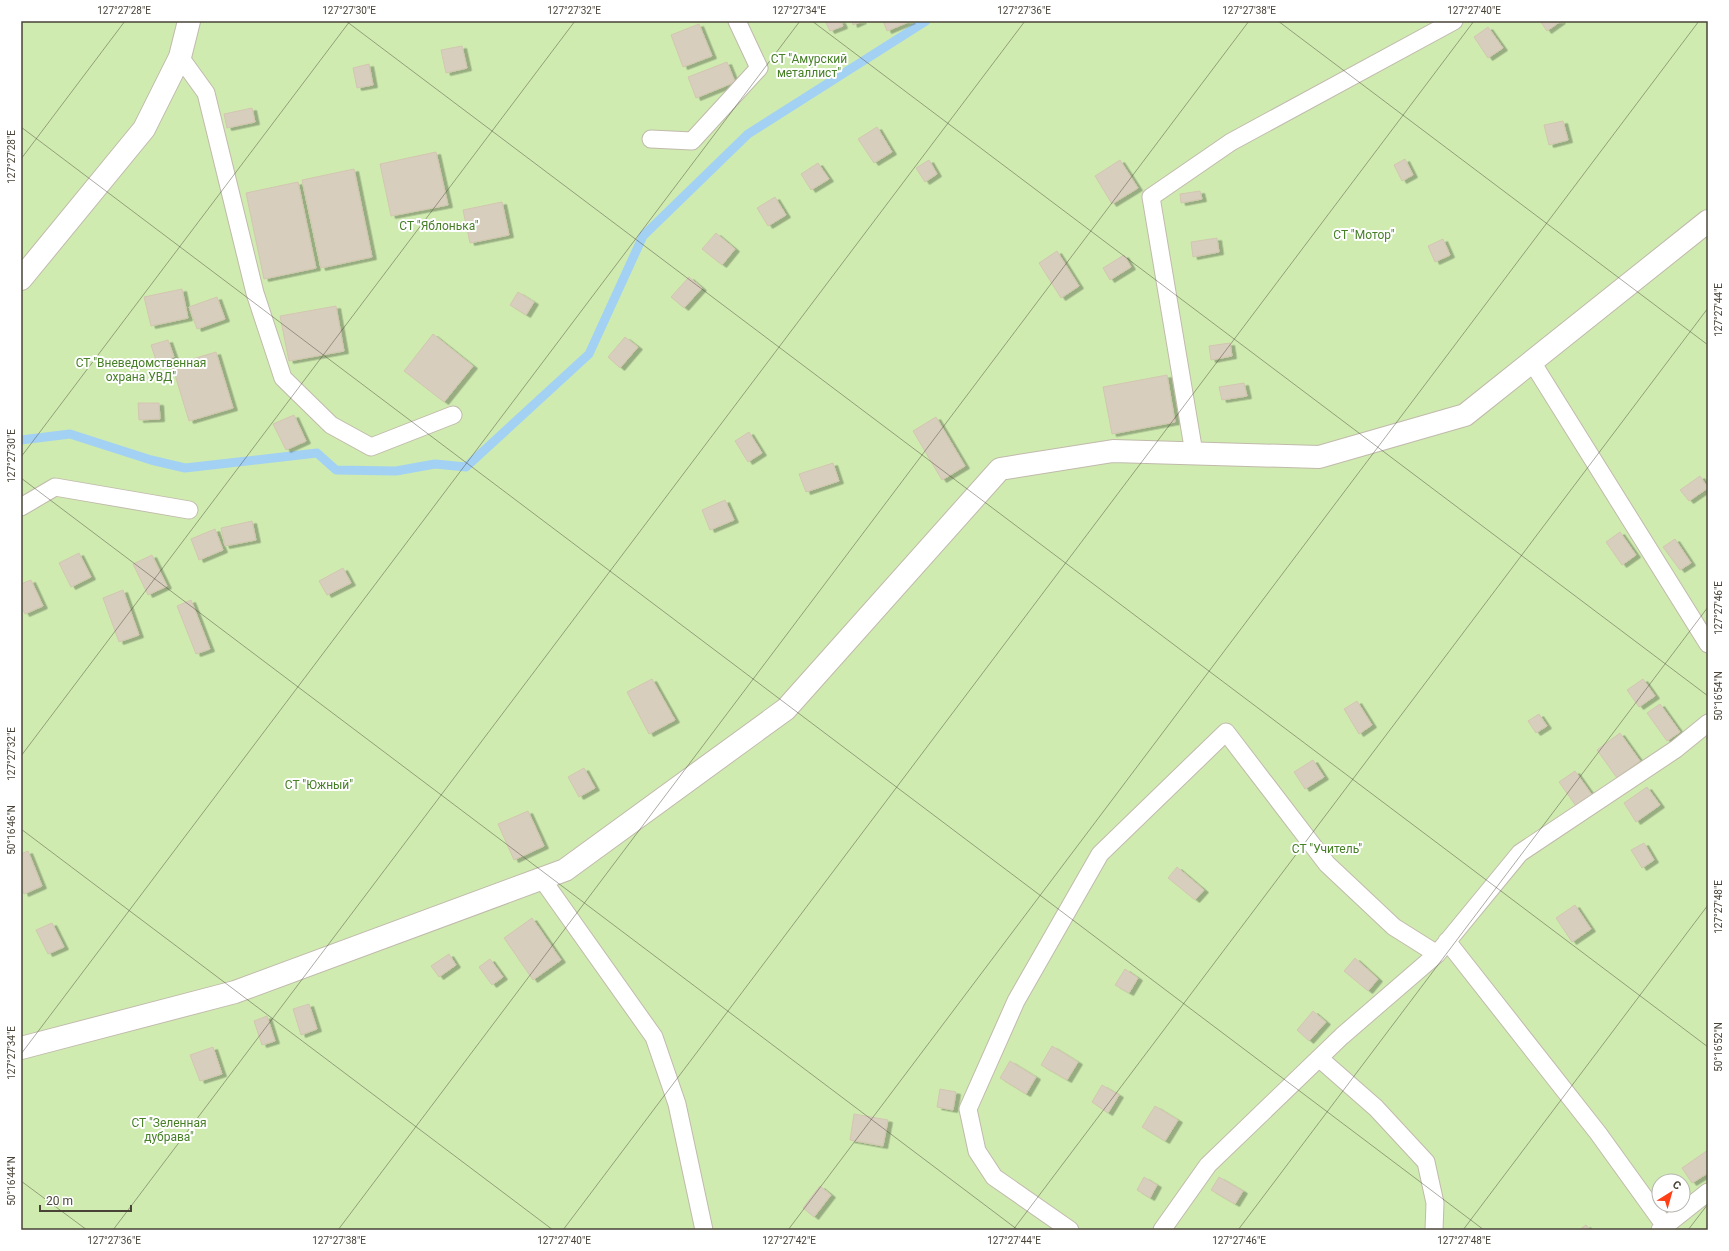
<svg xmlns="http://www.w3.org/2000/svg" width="1729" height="1251" viewBox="0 0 1729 1251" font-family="Roboto,sans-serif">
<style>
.green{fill:#cfebb0;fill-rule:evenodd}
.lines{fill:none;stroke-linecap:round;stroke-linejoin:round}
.stream{stroke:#a3d1f4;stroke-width:9}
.building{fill:#d7cebe;stroke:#d3c6b0;filter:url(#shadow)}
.service-casing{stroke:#c1baab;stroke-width:19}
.minor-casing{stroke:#c1baab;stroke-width:24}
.service{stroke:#fff;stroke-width:17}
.minor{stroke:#fff;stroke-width:22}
.ticks{fill:none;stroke:#494337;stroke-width:1;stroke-opacity:0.45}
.labels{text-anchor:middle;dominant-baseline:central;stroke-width:4;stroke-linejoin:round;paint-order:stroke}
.park-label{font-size:12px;fill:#467f26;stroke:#fff}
.neatline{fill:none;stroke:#494337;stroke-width:1.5}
.ticks-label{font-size:10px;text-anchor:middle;fill:#494337}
</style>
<defs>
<filter id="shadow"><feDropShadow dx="4.5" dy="2.5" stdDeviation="0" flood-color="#0004"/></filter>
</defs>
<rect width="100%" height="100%" fill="#f5f2e9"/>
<!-- green -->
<path class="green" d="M21 21H1708V1230H21ZM1659 1181H1683V1205H1659Z"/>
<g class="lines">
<!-- stream -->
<path class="stream" d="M21 440 70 434 151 460 185 468 317 453 336 470 396 471 435 464 466 467 589 354 643 236 748 134 926 21"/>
</g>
<!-- building -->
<path class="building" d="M825 21H841L843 26 830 31Z
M852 21H862L853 25Z
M883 21H911L887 31Z
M1540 21H1561L1547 31Z
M699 24 712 56 683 67 671 35Z
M1488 27 1503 48 1488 58 1474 37Z
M462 46 467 68 446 73 441 50Z
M727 62 735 82 696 98 688 77Z
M369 64 373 85 357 88 353 68Z
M252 108 255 122 227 128 224 114Z
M1563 121 1568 140 1549 145 1544 125Z
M877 127 892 152 874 163 858 139Z
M436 152 448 205 391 216 380 164Z
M1405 159 1413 175 1402 181 1394 165Z
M929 160 937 174 925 182 916 168Z
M1120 160 1138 188 1112 204 1095 176Z
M818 163 829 179 811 190 801 174Z
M354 169 372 257 321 268 302 180Z
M298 182 316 268 264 279 246 193Z
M1200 191 1202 199 1181 203 1180 194Z
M775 197 786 215 768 226 757 208Z
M502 202 509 235 470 243 463 210Z
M716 233 735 249 722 265 702 249Z
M1217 238 1219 252 1193 257 1191 242Z
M1443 239 1450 255 1435 262 1428 246Z
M1057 251 1079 286 1061 298 1039 263Z
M1124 255 1131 267 1110 280 1103 268Z
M689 277 702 288 684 308 671 297Z
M182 289 188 318 151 326 144 297Z
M518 292 534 302 526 315 510 305Z
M217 297 225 319 197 329 189 307Z
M336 306 344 351 289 361 280 316Z
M433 334 473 366 444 402 404 371Z
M625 337 638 347 620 368 608 357Z
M168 340 174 357 157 363 151 345Z
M1230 343 1232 356 1211 360 1209 346Z
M216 352 233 408 189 421 172 365Z
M1167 375 1175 422 1112 434 1103 387Z
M1244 383 1247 396 1222 400 1219 387Z
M138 403H159L160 419 139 420Z
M294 415 306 441 286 450 273 424Z
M936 417 965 466 942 480 913 431Z
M749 432 762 453 748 462 735 441Z
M833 463 839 481 806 492 799 474Z
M1700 476 1708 488 1689 501 1680 490Z
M725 500 734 520 710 530 702 510Z
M252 521 256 540 225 546 221 528Z
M215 529 223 550 199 560 191 539Z
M1620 532 1636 555 1622 565 1606 542Z
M1675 539 1691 563 1680 570 1663 547Z
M79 553 91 577 71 587 59 563Z
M152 555 167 586 148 595 133 564Z
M343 568 351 583 327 595 319 581Z
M31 580 43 606 25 614 21 606V584Z
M123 590 139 635 119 642 103 598Z
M191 600 210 649 196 654 177 606Z
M652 679 675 720 649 734 627 692Z
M1643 679 1655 696 1639 707 1627 690Z
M1357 701 1372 725 1359 734 1344 709Z
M1660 704 1680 732 1667 741 1647 713Z
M1539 714 1547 726 1536 733 1528 721Z
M1620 733 1640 761 1617 778 1597 750Z
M1313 760 1324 777 1305 789 1294 772Z
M584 768 595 788 579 797 568 777Z
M1575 771 1592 795 1576 806 1559 782Z
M1647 787 1660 805 1636 822 1624 803Z
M528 811 544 846 514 860 498 824Z
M1644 843 1654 860 1642 868 1631 850Z
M28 851 42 886 24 894 21 885V854Z
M1177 867 1204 890 1195 900 1168 878Z
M1575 905 1591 929 1572 942 1556 918Z
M532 918 561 960 533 980 504 938Z
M52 923 64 947 48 954 36 930Z
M449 954 456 965 439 977 431 966Z
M1355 958 1378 979 1368 991 1344 971Z
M490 959 503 977 492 985 479 967Z
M1125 969 1138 978 1129 993 1115 985Z
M309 1004 317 1029 301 1035 293 1009Z
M1313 1011 1326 1022 1309 1041 1297 1030Z
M267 1016 275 1041 262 1045 254 1021Z
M1052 1046 1078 1062 1067 1080 1041 1065Z
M213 1047 222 1074 200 1081 190 1055Z
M1010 1061 1036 1077 1026 1094 1000 1078Z
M1102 1085 1119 1095 1108 1113 1092 1102Z
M940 1089 956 1092 953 1110 937 1107Z
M1155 1106 1178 1120 1165 1141 1142 1127Z
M854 1114 888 1120 883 1146 850 1140Z
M1708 1150V1173L1692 1183 1682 1168Z
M1144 1177 1157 1185 1150 1198 1137 1190Z
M1219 1177 1243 1191 1235 1204 1211 1190Z
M820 1186 831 1195 814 1217 803 1208Z
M1586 1225 1590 1230H1579Z"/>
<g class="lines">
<defs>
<path id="service" d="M180 57 206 93 255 293 283 378 331 425 371 447 453 415
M651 139 692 141 759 68 737 21
M1532 362 1708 644
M1194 453 1151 197 1231 142 1454 21
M21 507 55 487 189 510
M542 879 654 1037 677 1104 704 1230
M1447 941 1598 1133 1665 1226
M1319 1058 1376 1108 1426 1162 1435 1203 1434 1230
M1070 1230 994 1177 977 1151 968 1109 1016 1001 1100 854 1226 732 1327 864 1394 927 1437 954
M1162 1230 1208 1165 1342 1036 1437 954 1520 853 1676 749 1708 723
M1660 1230 1708 1192"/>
<path id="minor" d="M21 279 144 129 180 57 189 21
M21 1048 235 992 565 870 786 709 1000 469 1113 451 1319 457 1465 415 1708 221"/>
</defs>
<!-- service casing -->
<use href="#service" class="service-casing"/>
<!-- minor casing -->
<use href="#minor" class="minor-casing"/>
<!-- service -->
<use href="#service" class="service"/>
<!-- minor -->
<use href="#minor" class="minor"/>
</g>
<!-- ticks -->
<path class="ticks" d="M346 21 1708 1047M812 21 1708 696M1278 21 1708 345M21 127 1484 1230M21 159 125 21M21 457 350 21M21 478 1018 1230M21 756 575 21M21 829 553 1230M21 1054 800 21M21 1181 87 1230M113 1230 1025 21M338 1230 1249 21M563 1230 1474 21M788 1230 1699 21M1013 1230 1708 308M1238 1230 1708 607M1463 1230 1708 905M1688 1230 1708 1204"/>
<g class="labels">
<!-- park labels -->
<g class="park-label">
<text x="809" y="59">СТ "Амурский<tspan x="809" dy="14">металлист"</tspan></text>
<text x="439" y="226">СТ "Яблонька"</text>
<text x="1364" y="235">СТ "Мотор"</text>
<text x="141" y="363">СТ "Вневедомственная<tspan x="141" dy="14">охрана УВД"</tspan></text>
<text x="319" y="785">СТ "Южный"</text>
<text x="1327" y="849">СТ "Учитель"</text>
<text x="169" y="1123">СТ "Зеленная<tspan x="169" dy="14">дубрава"</tspan></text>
</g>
</g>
<!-- border -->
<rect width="1729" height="1251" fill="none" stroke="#ffffff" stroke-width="44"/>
<!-- north arrow -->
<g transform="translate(1671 1193) rotate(37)"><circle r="19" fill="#ffffff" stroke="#b6b4af"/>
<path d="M0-3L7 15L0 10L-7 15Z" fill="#ff3f16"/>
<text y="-6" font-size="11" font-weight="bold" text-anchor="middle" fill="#494337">С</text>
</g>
<!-- scale -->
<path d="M40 1205v6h91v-6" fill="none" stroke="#494337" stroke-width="2"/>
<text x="46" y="1205" font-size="12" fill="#494337" stroke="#ffffff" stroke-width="3" paint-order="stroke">20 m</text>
<rect x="22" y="22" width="1685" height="1207" class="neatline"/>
<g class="ticks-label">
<text x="124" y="14">127°27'28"E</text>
<text x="349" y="14">127°27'30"E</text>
<text x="574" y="14">127°27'32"E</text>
<text x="799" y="14">127°27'34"E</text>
<text x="1024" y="14">127°27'36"E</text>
<text x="1249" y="14">127°27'38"E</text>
<text x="1474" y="14">127°27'40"E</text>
<text transform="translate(11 157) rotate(-90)" y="4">127°27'28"E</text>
<text transform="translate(1718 310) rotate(-90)" y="4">127°27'44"E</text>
<text transform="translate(11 456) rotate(-90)" y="4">127°27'30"E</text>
<text transform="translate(1718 608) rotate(-90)" y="4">127°27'46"E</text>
<text transform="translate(1718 696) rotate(-90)" y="4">50°16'54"N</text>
<text transform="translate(11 754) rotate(-90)" y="4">127°27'32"E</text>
<text transform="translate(11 830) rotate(-90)" y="4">50°16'46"N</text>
<text transform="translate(1718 907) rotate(-90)" y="4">127°27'48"E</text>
<text transform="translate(1718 1047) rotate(-90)" y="4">50°16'52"N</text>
<text transform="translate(11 1053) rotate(-90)" y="4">127°27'34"E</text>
<text transform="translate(11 1181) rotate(-90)" y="4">50°16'44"N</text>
<text x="114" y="1244">127°27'36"E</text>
<text x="339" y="1244">127°27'38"E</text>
<text x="564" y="1244">127°27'40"E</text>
<text x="789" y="1244">127°27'42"E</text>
<text x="1014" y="1244">127°27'44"E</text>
<text x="1239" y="1244">127°27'46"E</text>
<text x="1464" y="1244">127°27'48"E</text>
</g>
</svg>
